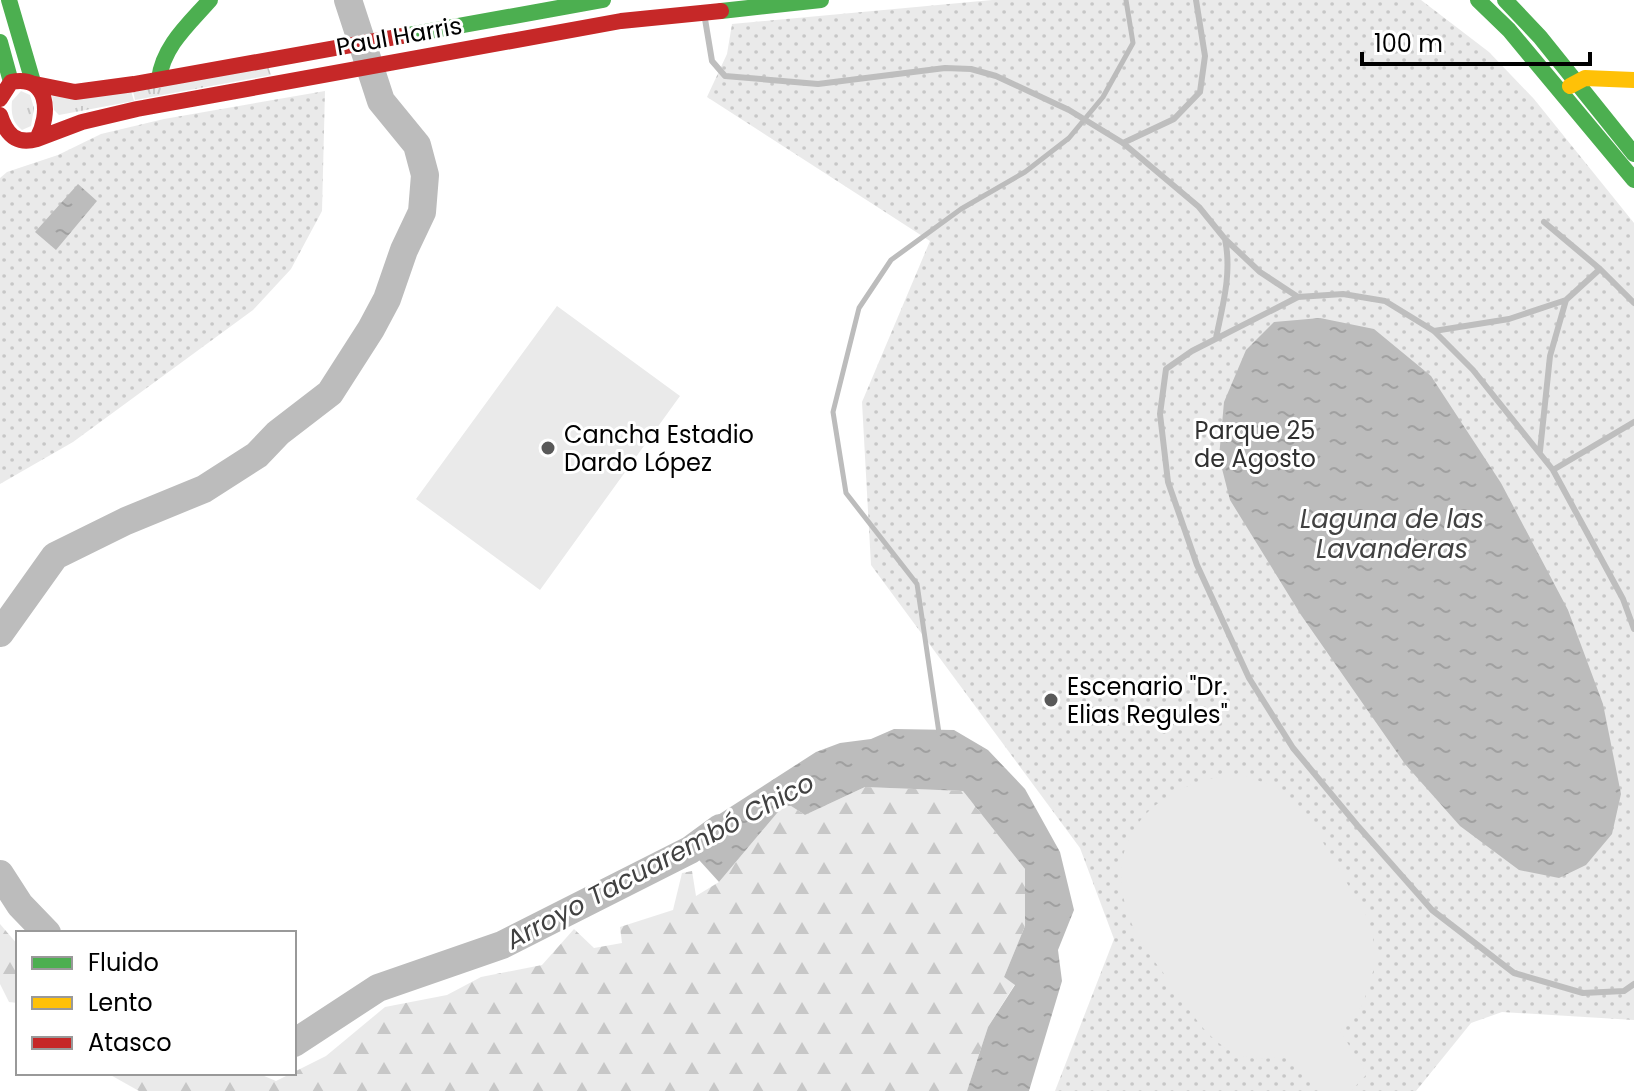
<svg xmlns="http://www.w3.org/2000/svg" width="1634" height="1091" viewBox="0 0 1634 1091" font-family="Poppins,sans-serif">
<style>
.grass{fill:url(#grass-tufts)}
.forest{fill:url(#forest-firs)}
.park{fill:url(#park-dots)}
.pitch{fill:#eaeaea}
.water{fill:url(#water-ripples)}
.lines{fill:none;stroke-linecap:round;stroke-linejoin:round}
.stream{stroke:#bcbcbc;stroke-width:5}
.river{stroke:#bcbcbc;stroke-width:28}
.lane{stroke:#bebebe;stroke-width:6}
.fast{stroke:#4caf50;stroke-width:16}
.slow{stroke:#ffc107;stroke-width:16}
.jam{stroke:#c62828;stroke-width:16}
.poi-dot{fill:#595959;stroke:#fff;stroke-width:3}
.labels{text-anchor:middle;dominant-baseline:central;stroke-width:6;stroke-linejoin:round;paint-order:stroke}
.street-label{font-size:24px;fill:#000;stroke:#fff}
.park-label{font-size:24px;fill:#303030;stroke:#fff}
.poi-label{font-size:24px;fill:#000;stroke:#fff;text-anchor:start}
.water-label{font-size:26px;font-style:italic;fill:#414141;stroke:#fff}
</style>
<defs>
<pattern id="grass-tufts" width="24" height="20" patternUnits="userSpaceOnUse" patternTransform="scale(2)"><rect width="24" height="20" fill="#eaeaea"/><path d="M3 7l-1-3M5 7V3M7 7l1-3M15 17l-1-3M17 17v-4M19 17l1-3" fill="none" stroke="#c7c7c7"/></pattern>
<pattern id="forest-firs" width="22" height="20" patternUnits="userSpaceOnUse" patternTransform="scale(2)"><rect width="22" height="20" fill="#eaeaea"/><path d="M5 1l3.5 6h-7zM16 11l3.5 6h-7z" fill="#c7c7c7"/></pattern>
<pattern id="park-dots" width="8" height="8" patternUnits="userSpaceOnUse" patternTransform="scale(2)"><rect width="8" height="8" fill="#eaeaea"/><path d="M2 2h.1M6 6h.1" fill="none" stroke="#c7c7c7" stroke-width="1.8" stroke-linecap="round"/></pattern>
<pattern id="water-ripples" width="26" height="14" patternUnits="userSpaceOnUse" patternTransform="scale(2)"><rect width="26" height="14" fill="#bcbcbc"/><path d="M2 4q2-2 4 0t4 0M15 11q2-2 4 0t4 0" fill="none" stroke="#a0a0a0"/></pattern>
</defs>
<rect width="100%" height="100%" fill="#fff"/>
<!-- grass -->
<path class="grass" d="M268 66 271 75 135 100 133 91Z
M21 91 30 95 34 108 31 126 22 130C12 122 11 113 12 101Z
M131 91 134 101 59 115 54 110 52 96 76 99Z"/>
<!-- forest -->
<path class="forest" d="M865 787 963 791 1025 869V926L1004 977 1015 984 988 1027 967 1091H139L107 1073H257L276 1081 326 1056 385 1007 447 995 481 977 542 965 574 929 594 948 622 943 620 927 673 910 682 873 692 871 696 896 719 882 783 806H791L805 815Z
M0 924 18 945V1003L9 1002 0 984Z"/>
<!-- park -->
<path class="park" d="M992 0H1421L1489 52 1534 99 1634 223V1020L1502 1012 1471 1023 1416 1091H1055L1114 939 1080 848 871 565 862 402 930 241 707 97 727 54 732 24Z
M325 91 322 211 291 269 253 310 73 442 0 484V178L7 172 58 155 101 134 164 119Z"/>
<!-- pitch -->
<path class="pitch" d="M557 306 680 396 540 590 416 499Z
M1237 774 1278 787 1298 805 1311 822 1367 917 1373 938 1376 962 1363 1004 1340 1031 1367 1074 1351 1091H1319L1290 1056C1277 1057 1261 1061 1247 1057 1211 1048 1193 1015 1174 987 1161 969 1144 950 1135 931 1093 844 1152 783 1237 774Z"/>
<!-- water -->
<path class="water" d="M78 184 97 201 56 250 35 232Z
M1320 318 1374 329 1431 376 1501 483 1568 610 1603 704 1621 794 1612 834 1586 865 1559 878 1519 870 1460 826 1405 764 1301 615 1230 500 1219 457 1224 402 1246 350 1274 322Z
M894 729 954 730 988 750 1025 789 1060 852 1074 910 1058 950 1062 981 1029 1091H967L988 1027 1015 985 1004 977 1025 926V869L963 791 865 787 805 815 791 806H783L719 882 690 850 693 831 816 752 840 743 871 739Z"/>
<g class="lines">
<!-- stream -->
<path class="stream" d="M939 733 917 584 846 493 833 412 859 308 891 260 961 209 1025 172 1069 138 1103 97 1133 43 1126 0"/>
<!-- river -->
<path class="river" d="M0 633 55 556 126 521 204 489 257 455 278 433 330 393 371 329 387 299 404 250 422 212 425 175 417 145 381 101 348 0
M0 874 20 905 47 933
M294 1043 378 988 502 945 690 850 720 828"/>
<!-- lane -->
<path class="lane" d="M704 13 712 61 725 76 818 84 945 68 971 69 996 76 1069 110 1123 143 1199 207 1225 239 1260 272 1298 297
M1123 143 1174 119 1200 92 1205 56 1196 0
M1544 222 1600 269 1634 303
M1434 331 1509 319 1566 300
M1216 338C1223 304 1232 273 1225 239
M1540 451 1550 356 1566 300 1600 269
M1553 470 1634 422
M1634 629 1623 599 1553 470 1473 370 1434 331 1385 301 1343 294 1298 297 1192 351 1166 369 1160 414 1168 482 1197 565 1249 678 1293 748 1357 825 1432 910 1514 973 1583 993 1624 991 1634 984"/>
<!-- fast -->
<path class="fast" d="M9 0 33 82
M1478 0 1509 30 1634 180
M1505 0 1540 37 1634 154
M721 11 821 0
M402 36 603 0
M0 42 11 82
M159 79C163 46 189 24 210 0"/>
<!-- slow -->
<path class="slow" d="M1570 86 1585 78 1634 80"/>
<!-- jam -->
<path class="jam" d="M35 84 75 92 134 84 402 36
M0 99 11 82C49 74 51 114 37 139 16 145 6 134 0 115
M37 139 82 122 137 109 621 21 721 11"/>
</g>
<!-- markers -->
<g class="poi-dot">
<circle cx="548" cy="448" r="8"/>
<circle cx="1051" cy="700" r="8"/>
</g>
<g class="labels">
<!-- street labels -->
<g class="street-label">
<text transform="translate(399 36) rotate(-10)">Paul Harris</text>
</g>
<!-- park labels -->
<g class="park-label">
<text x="1255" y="430">Parque 25<tspan x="1255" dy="28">de Agosto</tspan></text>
</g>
<!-- poi labels -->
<g class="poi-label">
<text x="564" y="434">Cancha Estadio<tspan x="564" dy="28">Dardo López</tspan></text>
<text x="1067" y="686">Escenario "Dr.<tspan x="1067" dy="28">Elias Regules"</tspan></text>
</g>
<!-- water labels -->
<g class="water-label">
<text x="1392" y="519">Laguna de las<tspan x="1392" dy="30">Lavanderas</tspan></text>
<text transform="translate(660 861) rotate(-28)">Arroyo Tacuarembó Chico</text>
</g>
</g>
<!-- legend -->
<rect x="16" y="931" width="280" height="144" fill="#ffffff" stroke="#999999" stroke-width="2"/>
<rect x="32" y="957" width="40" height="12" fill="#4caf50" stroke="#999999" stroke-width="2"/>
<text x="88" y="971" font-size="24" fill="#000000">Fluido</text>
<rect x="32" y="997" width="40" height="12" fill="#ffc107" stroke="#999999" stroke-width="2"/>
<text x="88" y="1011" font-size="24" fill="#000000">Lento</text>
<rect x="32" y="1037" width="40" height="12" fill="#c62828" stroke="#999999" stroke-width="2"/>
<text x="88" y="1051" font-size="24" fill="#000000">Atasco</text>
<!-- scale -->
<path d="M1362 52v12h228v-12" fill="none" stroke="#000000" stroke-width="4"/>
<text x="1374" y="52" font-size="24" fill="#000000" stroke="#ffffff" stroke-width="6" paint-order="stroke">100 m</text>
</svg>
